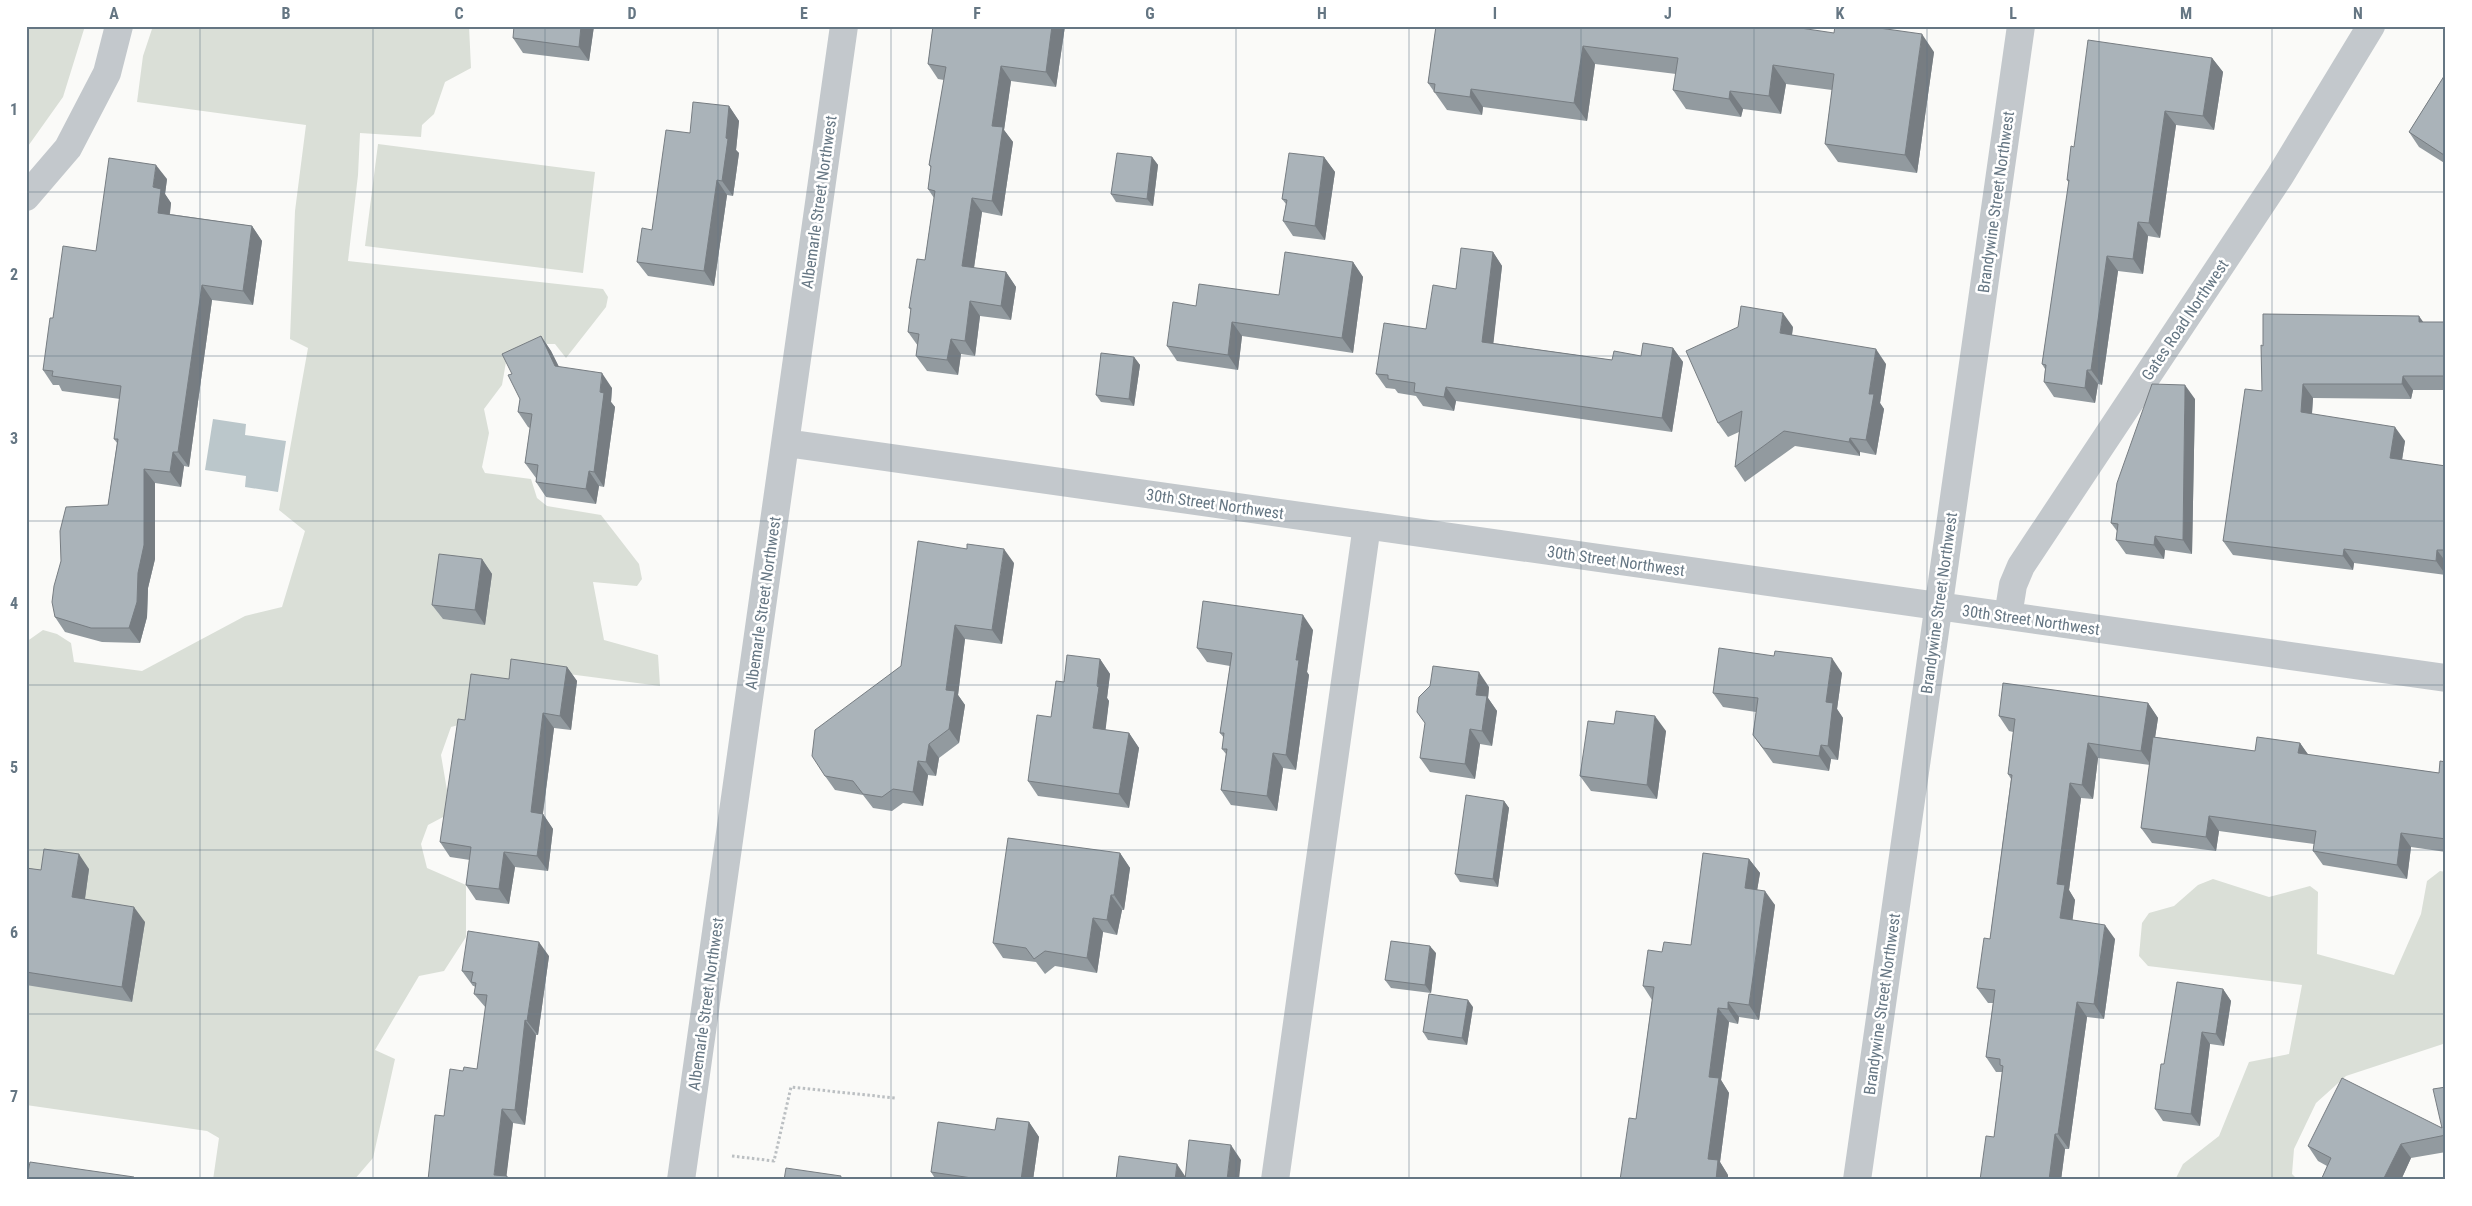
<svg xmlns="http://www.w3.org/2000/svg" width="2472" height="1206" viewBox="0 0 2472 1206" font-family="'Roboto Condensed',sans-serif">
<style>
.green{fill:#dadfd7}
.water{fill:#bbc7cb}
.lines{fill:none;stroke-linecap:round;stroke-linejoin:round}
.path{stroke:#bbbfc2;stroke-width:3;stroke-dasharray:2.5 2.5;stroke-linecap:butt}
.minor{stroke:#c3c8cc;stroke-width:28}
.wall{fill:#929a9f}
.shaded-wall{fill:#777d82}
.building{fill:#aab3b9;stroke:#777d82}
.grid{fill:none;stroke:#657683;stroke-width:1;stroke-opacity:0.55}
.labels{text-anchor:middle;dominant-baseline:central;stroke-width:5;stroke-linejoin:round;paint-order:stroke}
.street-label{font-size:16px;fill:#657683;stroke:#fff}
.neatline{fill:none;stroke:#657683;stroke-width:2}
.grid-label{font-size:16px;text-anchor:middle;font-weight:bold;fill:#657683}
</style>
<rect width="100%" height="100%" fill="#fafaf8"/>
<!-- green -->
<path class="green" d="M26 26H85L63 97 26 149Z
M153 26H469L471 68 445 82 434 114 422 125 421 137 360 133 358 175 348 261 603 289 608 297 606 307 566 358 555 344H544L506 362 502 385 484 409 489 433 482 467 485 473 531 479 537 498 547 506 601 515 639 564 642 579 637 586 593 582 604 640 658 655 660 686 515 667 511 683 466 723 451 727 441 755 448 796 445 816 428 825 421 844 427 868 466 885V937L444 971 419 976 375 1050 395 1059 373 1158 354 1180H213L219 1138 207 1131 26 1105V642L43 630 57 634 71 643 74 662 142 671 245 616 282 607 305 531 279 510 308 348 290 339 295 211 306 125 137 102 143 56Z
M378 144 595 172 583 273 365 246Z
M2440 871 2446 872V1043L2346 1076 2316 1103 2294 1149 2292 1174 2298 1180H2175L2183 1164 2219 1136 2249 1062 2289 1054 2302 985 2148 966 2139 956 2142 923 2149 913 2174 906 2198 885 2213 879 2269 897 2310 886 2318 892 2317 954 2394 975 2421 914 2427 881Z"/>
<!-- water -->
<path class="water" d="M213 419 246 424 245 435 286 441 278 492 245 487 246 476 205 470Z"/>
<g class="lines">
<!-- path -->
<path class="path" d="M732 1156 774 1161 791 1087 895 1098"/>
<!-- minor -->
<path class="minor" d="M26 197 68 148 107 73 119 26
M786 443 2446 678
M2008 616 2013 585 2021 566 2280 176 2371 26
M681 1180 844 26
M1275 1180 1367 525
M1857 1180 2021 26"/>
</g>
<!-- wall -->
<path class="wall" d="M594 26 589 61 523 53 513 38Z
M933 26H1065L1056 87 1011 81 1004 130 1013 142 1002 216 982 212 974 268 1006 272 1016 287 1011 320 980 316 975 356 961 354 958 375 927 371 916 356 918 346 908 332 911 310 909 308 925 260 934 198 928 189 931 168 929 165 944 80 938 79 928 64Z
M1436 26 1934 52 1917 173 1838 162 1825 144 1832 90 1786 84 1781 114 1743 109 1741 117 1686 109 1673 90 1676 74 1595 64 1587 121 1483 107 1482 115 1447 110 1428 83Z
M2212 58 2223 72 2214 130 2176 125 2160 238 2148 236 2143 274 2118 271 2102 385 2098 384 2095 403 2054 397 2044 382 2045 369 2042 364 2069 183 2067 180 2074 147Z
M2446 73V164L2419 147 2409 132Z
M729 106 739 121 736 150 739 153 733 196 727 195 714 286 648 276 637 262 652 230 690 133Z
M1152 157 1158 165 1153 206 1116 202 1111 194Z
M1324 157 1335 172 1325 240 1293 236 1283 221 1286 204 1282 199Z
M167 179 165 194 171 203 170 214 252 226 262 241 253 305 212 300 189 467 184 466 181 487 155 483V559L148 588 147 617 140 643 102 642 65 632 55 617 108 505 117 443 114 439 120 399 62 391 59 385H53L43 370 53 318Z
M1493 252 1502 266 1493 343 1612 360 1641 356 1673 348 1683 362 1672 432 1456 401 1454 411 1423 406 1416 396 1398 393 1395 389 1386 388 1376 374 1426 329 1456 289Z
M1353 262 1363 277 1353 353 1242 336 1238 370 1177 361 1167 346 1196 306 1279 295Z
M2423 322H2446V390H2413L2411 399 2313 398 2312 414 2405 441 2402 460 2446 466V575L2354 563 2353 570 2233 555 2223 541 2262 391 2263 346Z
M1793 327 1792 335 1886 364 1880 403 1884 409 1876 455 1860 452V456L1795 446 1745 482 1735 467 1739 432 1728 437 1718 423Z
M541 336 551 351 559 367 612 388 611 402 615 407 604 487 599 486 596 504 546 497 536 482V478L525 463 530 428 528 427 518 412 520 399 512 374Z
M1134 357 1140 365 1134 406 1101 402 1096 395Z
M2195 399 2192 554 2165 550 2164 559 2126 554 2116 540 2117 531 2111 523Z
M482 559 492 574 485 625 443 619 432 605Z
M1014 563 1002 644 965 639 958 695 965 705 959 743 939 758 936 776 928 775 923 806 903 803 892 811 873 808 863 795 835 790 825 776 901 666Z
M1313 630 1307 672 1309 675 1296 770 1283 768 1277 811 1231 805 1221 790 1226 754 1222 749 1224 738 1220 733 1230 666 1207 662 1197 648Z
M1100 659 1110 674 1107 698 1109 701 1105 730 1129 733 1139 748 1129 808 1038 796 1028 781 1064 682Z
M567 667 577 681 571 730 554 728 543 814 553 829 548 871 515 867 509 904 476 900 466 885 470 860 450 857 440 842 465 720 509 679Z
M1842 673 1837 709 1843 718 1838 760 1831 759 1829 771 1773 763 1753 735 1756 712 1723 707 1713 693Z
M1489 687 1488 698 1497 711 1492 746 1480 744 1475 779 1430 772 1420 758Z
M2148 703 2158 718 2155 737 2255 751 2300 743 2308 755 2439 773 2446 762V852L2411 847 2407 879 2323 865 2313 851 2314 844 2219 831 2216 851 2152 843 2141 828 2150 765 2098 758 2093 799 2081 798 2069 890 2075 900 2072 920 2115 939 2104 1019 2087 1017 2069 1149H2065L2061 1180H1980L1994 1137 2002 1072H1996L1986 1057 1993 1003H1988L1977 988 1990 939 2011 779 2008 774 2013 732 2009 731 1999 716Z
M1614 724 1666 731 1657 799 1591 791 1580 776Z
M1504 801 1509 808 1498 887 1460 882 1455 874Z
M1120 853 1130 868 1124 910H1122L1117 935 1103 932 1097 973 1055 966 1045 974 1036 962 1003 958 993 943Z
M1749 859 1760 873 1757 890 1775 905 1759 1020 1739 1017 1738 1024 1729 1022 1721 1080 1729 1093 1720 1162 1728 1175 1636 1119 1652 1000 1643 986 1662 952 1691 945Z
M26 868 41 870 89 869 85 899 145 922 132 1002 26 985Z
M1436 953 1431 993 1391 988 1385 980Z
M549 956 538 1035H536L525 1125 513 1123 506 1176 510 1180 444 1116 463 1071 477 1069 486 1008 474 994 475 987 474 986H473L462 971Z
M2223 989 2231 1001 2224 1046 2210 1044 2200 1126 2163 1121 2155 1109 2164 1064Z
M1473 1007 1467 1045 1428 1040 1423 1032Z
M2446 1087V1152L2411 1158 2401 1180H2321L2327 1166 2318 1161 2308 1146 2442 1128Z
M1029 1122 1039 1137 1033 1180H936L931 1172 995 1130Z"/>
<!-- shaded-wall -->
<path class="shaded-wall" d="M581 26H594L589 61 579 47Z
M1052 26H1065L1056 87 1046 72Z
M1922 34 1934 52 1917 173 1905 155Z
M1583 46 1595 64 1587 121 1574 103Z
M2212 58 2223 72 2214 130 2203 116Z
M1773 65 1786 84 1781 114 1769 96Z
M1001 66 1011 81 1004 130 1013 142 1002 216 992 201V126Z
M1471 89 1483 107 1482 115 1470 97Z
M1730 91 1743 109 1741 117 1729 99Z
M729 106 739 121 736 150 739 153 733 196 722 181Z
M2165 111 2176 125 2160 238 2149 223Z
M1152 157 1158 165 1153 206 1147 199Z
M1324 157 1335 172 1325 240 1315 226Z
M156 165 167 179 165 194 171 203 168 227 158 213 153 187Z
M717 180 727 195 714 286 704 271Z
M972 198 982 212 972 281 962 266Z
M2138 222 2148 236 2143 274 2133 259Z
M252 226 262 241 253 305 243 291Z
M1493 252 1502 266 1492 356 1482 342Z
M2107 256 2118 271 2102 385 2091 370Z
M1353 262 1363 277 1353 353 1342 338Z
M1006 272 1016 287 1011 320 1001 306Z
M202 285 212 300 189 467 178 452Z
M970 301 980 316 975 356 965 341Z
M1783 313 1793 327 1790 348 1780 333Z
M2419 316 2429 330 2419 322Z
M1232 322 1242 336 1238 370 1228 355Z
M541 336 551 351 566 381 555 366Z
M951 339 961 354 958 375 947 360Z
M1673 348 1683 362 1672 432 1662 418Z
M1876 349 1886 364 1880 403 1884 409 1876 455 1866 440 1869 394Z
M1134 357 1140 365 1134 406 1129 399Z
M2087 370 2098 384 2095 403 2085 388Z
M602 373 612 388 611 402 615 407 604 487 594 472Z
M2403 376 2413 390 2411 399 2402 384Z
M2303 384 2313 398 2311 426 2301 412Z
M2185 385 2195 399 2192 554 2183 540Z
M1446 387 1456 401 1454 411 1444 397Z
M2395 427 2405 441 2400 472 2390 458Z
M1850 438 1860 452V456L1849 442Z
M173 452 184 466 181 487 170 472Z
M144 469 155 483V559L148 588 147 617 140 643 129 628 138 573Z
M589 471 599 486 596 504 586 489Z
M2446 483V501L2444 498Z
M2155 536 2165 550 2164 559 2154 545Z
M1004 549 1014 563 1002 644 992 630Z
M2344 549 2354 563 2353 570 2343 556Z
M2437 550 2446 562V575L2436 561Z
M482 559 492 574 485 625 475 610Z
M1303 615 1313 630 1307 672 1309 675 1296 770 1286 755 1296 660Z
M955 625 965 639 958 695 965 705 959 743 949 729 946 690Z
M1832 658 1842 673 1837 709 1843 718 1838 760 1828 746 1826 702Z
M1100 659 1110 674 1107 698 1109 701 1104 743 1093 728Z
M567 667 577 681 571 730 560 716Z
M1479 672 1489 687 1488 698 1497 711 1492 746 1482 731 1476 695Z
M2148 703 2158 718 2151 765 2141 751Z
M543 713 554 728 541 827 531 812Z
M1655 716 1666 731 1657 799 1647 785Z
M1470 729 1480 744 1475 779 1465 764Z
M1129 733 1139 748 1129 808 1119 794Z
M2088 743 2098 758 2093 799 2082 785Z
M2300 743 2310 757 2298 753Z
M929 744 939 758 936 776 926 762Z
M1821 745 1831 759 1829 771 1819 756Z
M1273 753 1283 768 1277 811 1267 796Z
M918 761 928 775 923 806 913 792Z
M2070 783 2081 798 2069 890 2075 900 2071 933 2060 918 2057 884Z
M1504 801 1509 808 1498 887 1493 879Z
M543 814 553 829 548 871 537 856Z
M2209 816 2219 831 2216 851 2206 837Z
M2401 833 2411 847 2407 879 2397 865Z
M504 852 515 867 509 904 499 889Z
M1120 853 1130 868 1124 910 1114 895Z
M79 854 89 869 83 912 72 897Z
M1749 859 1760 873 1755 903 1745 888Z
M1765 891 1775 905 1759 1020 1749 1005Z
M1111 895 1122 910 1117 935 1107 920Z
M134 907 145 922 132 1002 122 987Z
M1093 918 1103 932 1097 973 1087 958Z
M2105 925 2115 939 2104 1019 2094 1004Z
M539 942 549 956 538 1035 527 1021Z
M1430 946 1436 953 1431 993 1425 985Z
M2223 989 2231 1001 2224 1046 2216 1034Z
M1468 1000 1473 1007 1467 1045 1462 1038Z
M1728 1002 1739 1017 1738 1024 1728 1009Z
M2077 1002 2087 1017 2069 1149 2058 1134Z
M1718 1008 1729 1022 1721 1080 1729 1093 1720 1162 1728 1175V1180H1716L1708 1159 1709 1077Z
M525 1020 536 1035 525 1125 515 1110Z
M2202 1032 2210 1044 2200 1126 2191 1114Z
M502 1109 513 1123 506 1180 494 1175Z
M1029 1122 1039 1137 1033 1180H1021Z
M2055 1134 2065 1149 2061 1180H2049Z
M2401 1144 2411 1158 2401 1180H2383Z
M1231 1145 1241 1160 1239 1180H1227Z
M1177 1164 1187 1179V1180H1175Z"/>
<!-- building -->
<path class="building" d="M514 26H581L579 47 513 38Z
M933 26H1052L1046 72 1001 66 992 126 1003 127 992 201 972 198 962 266 1006 272 1001 306 970 301 965 341 951 339 947 360 916 356 919 334 908 332 911 308H909L917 259 925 260 935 191 928 189 931 166 929 165 946 67 928 64Z
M1436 26H1787L1834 33 1835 26H1865L1922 34 1905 155 1825 144 1834 74 1773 65 1769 96 1730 91 1729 99 1673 90 1678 58 1583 46 1574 103 1471 89 1470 97 1434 92 1435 84 1428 83Z
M2088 40 2212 58 2203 116 2165 111 2149 223 2138 222 2133 259 2107 256 2091 370H2087L2085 388 2044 382 2046 365 2042 364 2069 180H2067L2071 146 2074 147Z
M2446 73V152L2444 155 2409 132Z
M693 102 729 106 726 138 728 139 722 181 717 180 704 271 637 262 642 228 652 230 666 130 690 133Z
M1117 153 1152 157 1147 199 1111 194Z
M1289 153 1324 157 1315 226 1283 221 1287 200 1282 199Z
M109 158 156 165 153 187 161 189 158 213 252 226 243 291 202 285 178 452H173L170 472 144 469V545L138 573 137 602 129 628H91L55 617 52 602 54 586 61 561 60 531 66 507 108 505 118 439H114L121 386 52 376 53 371 43 370 50 318H53L63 246 96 251Z
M1461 248 1493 252 1482 342 1612 360 1614 351 1641 356 1643 343 1673 348 1662 418 1446 387 1444 397 1414 392 1415 383 1388 379V375L1376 374 1384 323 1426 329 1433 285 1456 289Z
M1285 252 1353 262 1342 338 1232 322 1228 355 1167 346 1173 302 1196 306 1199 284 1279 295Z
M1741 306 1783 313 1780 333 1876 349 1869 394H1874L1866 440 1850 438 1849 442 1784 431 1735 467 1742 411 1718 423 1686 351 1738 327Z
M2263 314 2419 316V322H2446V376H2403L2402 384H2303L2301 412 2395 427 2390 458 2446 466V483L2444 498H2446V550H2437L2436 561 2344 549 2343 556 2223 541 2245 389 2262 391 2261 345 2263 346Z
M541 336 555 366 602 373 600 392 604 393 594 472 589 471 586 489 536 482 538 465 525 463 532 414 518 412 520 399 508 375 512 374 502 354Z
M1101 353 1134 357 1129 399 1096 395Z
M2152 384 2185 385 2183 540 2155 536 2154 545 2116 540 2118 524 2111 523 2117 483Z
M918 541 967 549V544L1004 549 992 630 955 625 946 690 955 691 949 729 929 744 926 762 918 761 913 792 893 789 882 797 863 794 853 781 825 776 812 756 815 730 901 666Z
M439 554 482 559 475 610 432 605Z
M1203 601 1303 615 1296 660H1299L1286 755 1273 753 1267 796 1221 790 1227 749H1222L1224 733H1220L1232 653 1197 648Z
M1719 648 1774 656 1775 651 1832 658 1826 702 1833 703 1828 746 1821 745 1819 756 1763 748 1753 735 1758 698 1713 693Z
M1067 655 1100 659 1097 686 1099 687 1093 728 1129 733 1119 794 1028 781 1037 715 1051 717 1056 681 1064 682Z
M511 659 567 667 560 716 543 713 531 812 543 814 537 856 504 852 499 889 466 885 471 847 440 842 458 719 465 720 471 674 509 679Z
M1433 666 1479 672 1476 695 1487 696 1482 731 1470 729 1465 764 1420 758 1425 723 1417 712 1419 697 1430 686Z
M2003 683 2148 703 2141 751 2088 743 2082 785 2070 783 2057 884 2065 885 2060 918 2105 925 2094 1004 2077 1002 2058 1134H2055L2049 1180H1980L1986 1136 1994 1137 2003 1066 2000 1065V1059L1986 1057 1995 990 1977 988 1984 938 1990 939 2012 775 2008 774 2015 719 1999 716Z
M1616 711 1655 716 1647 785 1580 776 1588 721 1614 724Z
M2153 737 2255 751 2257 737 2300 743 2298 753 2439 773 2440 761 2446 762V839L2401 833 2397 865 2313 851 2316 831 2209 816 2206 837 2141 828Z
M1466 795 1504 801 1493 879 1455 874Z
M1008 838 1120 853 1114 895H1111L1107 920 1093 918 1087 958 1045 951 1034 959 1026 948 993 943Z
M44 849 79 854 72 897 134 907 122 987 26 972V868L41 870Z
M1703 853 1749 859 1745 888 1765 891 1749 1005 1728 1002V1009L1718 1008 1709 1077 1719 1078 1708 1159 1718 1160 1716 1180H1620L1629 1118 1636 1119 1654 987 1643 986 1648 950 1662 952 1664 942 1691 945Z
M468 931 539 942 527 1021 525 1020 515 1110 502 1109 494 1175 507 1176V1180H428L435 1115 444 1116 450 1069 463 1071 464 1067 477 1069 487 995 474 994 476 983 471 982 473 972 462 971Z
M1391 941 1430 946 1425 985 1385 980Z
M2177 982 2223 989 2216 1034 2202 1032 2191 1114 2155 1109 2161 1064H2164Z
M1429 994 1468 1000 1462 1038 1423 1032Z
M2342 1078 2442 1128 2433 1089 2446 1087V1135L2401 1144 2383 1180H2321L2331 1158 2308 1146Z
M997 1118 1029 1122 1021 1180H973L972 1178 931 1172 938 1122 995 1130Z
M1189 1140 1231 1145 1227 1180H1185Z
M1119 1156 1177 1164 1175 1180H1116Z
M30 1162 134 1177 133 1180H26V1172H28Z
M786 1168 841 1176 840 1180H784Z"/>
<!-- grid -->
<path class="grid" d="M200 26V1180M373 26V1180M545 26V1180M718 26V1180M891 26V1180M1063 26V1180M1236 26V1180M1409 26V1180M1581 26V1180M1754 26V1180M1927 26V1180M2099 26V1180M2272 26V1180M26 192H2446M26 356H2446M26 521H2446M26 685H2446M26 850H2446M26 1014H2446"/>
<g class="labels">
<!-- street labels -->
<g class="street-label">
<text transform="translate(819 202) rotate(-82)">Albemarle Street Northwest</text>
<text transform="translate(1996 202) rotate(-82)">Brandywine Street Northwest</text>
<text transform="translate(2185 320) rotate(-56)">Gates Road Northwest</text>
<text transform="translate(1215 504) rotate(8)">30th Street Northwest</text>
<text transform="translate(1616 561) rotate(8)">30th Street Northwest</text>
<text transform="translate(763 603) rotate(-82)">Albemarle Street Northwest</text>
<text transform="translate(1939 603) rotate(-82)">Brandywine Street Northwest</text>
<text transform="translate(2031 620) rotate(8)">30th Street Northwest</text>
<text transform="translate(706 1004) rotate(-82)">Albemarle Street Northwest</text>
<text transform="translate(1882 1004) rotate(-82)">Brandywine Street Northwest</text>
</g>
</g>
<!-- border -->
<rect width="2472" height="1206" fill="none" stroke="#ffffff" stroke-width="55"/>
<rect x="28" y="28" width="2416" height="1150" class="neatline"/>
<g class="grid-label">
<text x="114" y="19">A</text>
<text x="286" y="19">B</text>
<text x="459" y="19">C</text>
<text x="632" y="19">D</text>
<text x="804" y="19">E</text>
<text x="977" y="19">F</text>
<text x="1150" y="19">G</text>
<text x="1322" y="19">H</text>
<text x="1495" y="19">I</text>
<text x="1668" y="19">J</text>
<text x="1840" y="19">K</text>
<text x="2013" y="19">L</text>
<text x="2186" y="19">M</text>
<text x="2358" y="19">N</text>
<text x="14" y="115">1</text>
<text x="14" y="280">2</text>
<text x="14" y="444">3</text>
<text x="14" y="609">4</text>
<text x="14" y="773">5</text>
<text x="14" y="938">6</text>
<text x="14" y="1102">7</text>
</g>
</svg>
